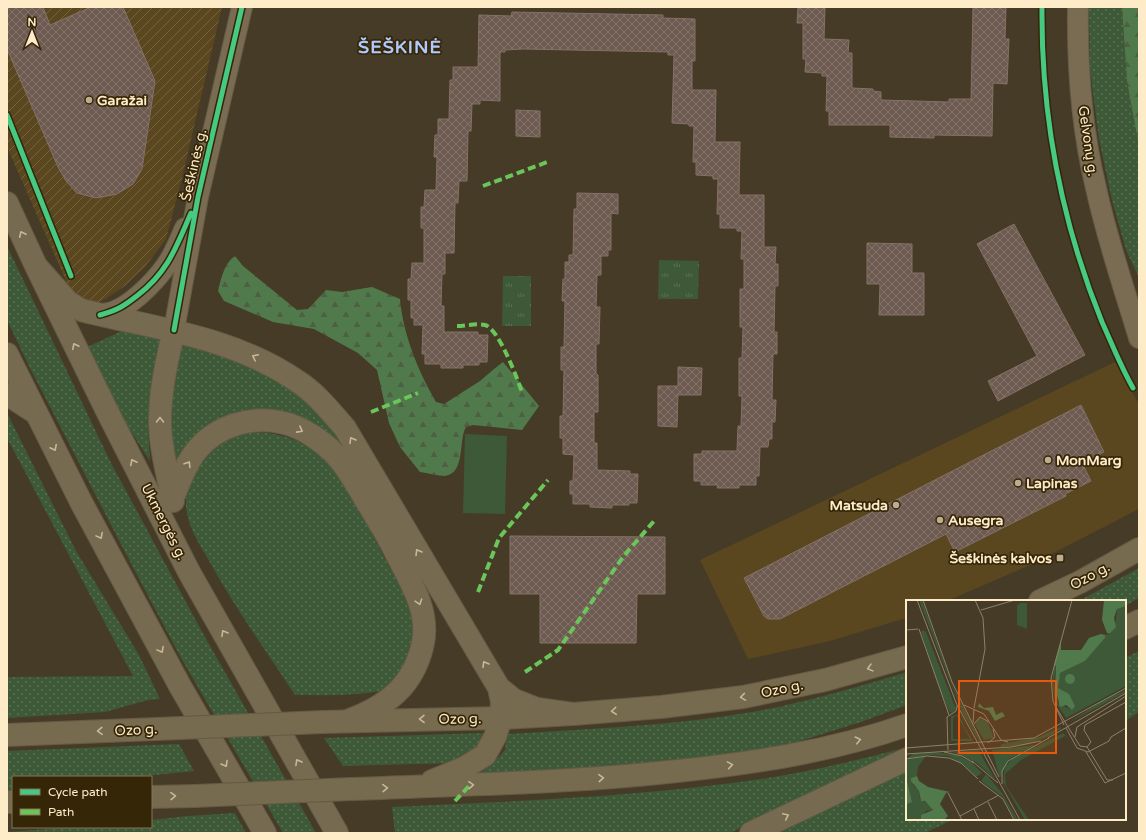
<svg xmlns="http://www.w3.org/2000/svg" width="1146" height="840" viewBox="0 0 1146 840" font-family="'Varela Round',sans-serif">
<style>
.built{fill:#5a471f}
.industrial{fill:url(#industrial-furrows)}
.grass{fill:url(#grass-dots)}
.forest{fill:url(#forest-firs)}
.park{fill:url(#park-tufts)}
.pitch{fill:#3d5938}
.building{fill:url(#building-cross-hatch);stroke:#857167}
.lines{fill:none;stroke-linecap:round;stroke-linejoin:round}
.secondary-casing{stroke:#645a45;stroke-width:22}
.primary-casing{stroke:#645a45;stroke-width:24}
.highway-casing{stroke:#645a45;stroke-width:24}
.secondary{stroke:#796c52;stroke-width:20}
.primary{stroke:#766a4f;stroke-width:22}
.highway{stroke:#766a50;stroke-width:22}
.primary-bridge-casing{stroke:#645a45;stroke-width:24;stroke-linecap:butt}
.primary-bridge{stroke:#766a4f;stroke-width:22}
.quiet{stroke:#6ac65a;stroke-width:4;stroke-dasharray:8 4;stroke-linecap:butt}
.cycleway-casing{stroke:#352607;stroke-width:8}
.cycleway{stroke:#46c982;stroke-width:5}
.oneway{stroke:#c8b798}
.poi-dot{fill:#bdad8f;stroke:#352607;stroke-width:1.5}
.labels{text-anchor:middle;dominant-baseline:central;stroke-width:3.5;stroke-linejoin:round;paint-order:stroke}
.poi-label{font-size:14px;font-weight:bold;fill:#feebc8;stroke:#352607;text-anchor:start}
.street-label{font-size:14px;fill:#feebc8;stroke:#352607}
.district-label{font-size:18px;font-weight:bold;letter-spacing:1px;fill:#aec9fe;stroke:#352607}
.inset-road{fill:none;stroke:#8f8167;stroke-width:1}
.view{fill:#e8590c;fill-opacity:0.15;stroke:#e8590c;stroke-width:2}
.inset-edge{fill:none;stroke:#feebc8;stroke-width:2}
</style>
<defs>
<pattern id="industrial-furrows" width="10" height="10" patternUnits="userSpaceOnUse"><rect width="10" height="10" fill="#5a471f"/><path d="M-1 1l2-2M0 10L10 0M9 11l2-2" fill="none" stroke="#73623e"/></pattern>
<pattern id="grass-dots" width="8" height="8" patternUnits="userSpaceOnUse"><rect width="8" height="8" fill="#3d5938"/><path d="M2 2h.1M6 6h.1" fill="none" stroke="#5a7153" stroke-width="1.8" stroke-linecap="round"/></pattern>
<pattern id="forest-firs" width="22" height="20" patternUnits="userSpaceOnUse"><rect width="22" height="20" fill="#507a4b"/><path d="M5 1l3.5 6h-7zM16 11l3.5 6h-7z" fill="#4e6044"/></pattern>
<pattern id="park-tufts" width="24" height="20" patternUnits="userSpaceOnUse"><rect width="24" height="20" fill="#3d5938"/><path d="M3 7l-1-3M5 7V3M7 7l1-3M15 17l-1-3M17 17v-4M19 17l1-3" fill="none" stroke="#5a7153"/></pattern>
<pattern id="building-cross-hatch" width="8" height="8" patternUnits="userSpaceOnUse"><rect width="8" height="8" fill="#6d5a50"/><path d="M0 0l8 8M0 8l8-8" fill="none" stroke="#837268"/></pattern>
</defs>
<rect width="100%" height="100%" fill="#453b26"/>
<!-- built -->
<path class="built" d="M1115 362 1139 404V509L1028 566 947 601H907V618H906L830 641 748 659 700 560Z"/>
<!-- industrial -->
<path class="industrial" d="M7 7H222L182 178 166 239 145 267 125 286 102 301 93 304H83L70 290 7 147Z"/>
<!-- grass -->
<path class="grass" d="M1089 7H1122L1127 82 1139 147V278L1126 250 1112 200 1099 139 1090 69Z
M7 246 111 463 201 630 316 833H283L181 658 124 550 30 368 7 320Z
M135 325 165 334 150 405 148 428 150 461 128 427 87 347Z
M181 343 226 356 259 371 288 386 312 404 354 453 252 412 173 476 166 413Z
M7 413 76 551 139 655 160 699 148 700 105 712 7 718V677L133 676 7 438Z
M250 432C275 432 298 438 318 454 347 478 362 516 380 549 393 575 413 603 414 633 414 638 412 657 409 662 406 669 388 687 382 690 378 692 372 692 367 693 343 696 319 695 295 695 265 650 234 606 208 559 198 542 187 525 186 506 185 489 194 474 203 461 215 445 230 434 250 432Z
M1139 568V598L1125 606V601H1079Z
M1139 651V712L1125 721V658Z
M907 672V705L861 722 784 746 723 756 626 766 480 773 493 763 505 750 507 734C586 729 668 726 746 713 800 704 854 688 907 672Z
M485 733 479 748 454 763 343 766 324 738Z
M179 744 194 771 135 777H13V792H7V751Z
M900 749 730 833H395L392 807C518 801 643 797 768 778 813 771 857 760 900 749Z
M907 769V819H954L925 833H777Z
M235 813 246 833H7V832L77 827H151V820L188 816Z"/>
<!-- forest -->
<path class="forest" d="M1122 7H1139V147L1127 82Z
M235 256 243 266 297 310 308 309 326 290 342 292 372 287 400 299C403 334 418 371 436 402L444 404 480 381 494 369 503 362 539 406 522 430 473 425 466 427C458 440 466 473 445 476 438 476 428 473 420 472L400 447 389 423 377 370 358 353 314 329 273 322 224 301 218 291C221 279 224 263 235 256Z"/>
<!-- park -->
<path class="park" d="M659 260 699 261 698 299H658Z
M503 276H531V326H502Z"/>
<!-- pitch -->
<path class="pitch" d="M465 434 507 436 505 514 463 513Z"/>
<!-- building -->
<path class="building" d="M7 7H43L50 25 91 7H123L155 81 142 169 133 184 117 194 96 198 77 193 66 181 58 167 7 49Z
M798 7H825L824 39 849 40 848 53H852V88L873 89V91L881 92V100L949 102V99H971L973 7H1006L1005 39H1009L1007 84 993 83 992 136 934 135V138L890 137V125H829V111H826L827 76H822V73L805 72 806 59H803V23H797Z
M512 12 663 15V18L695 19V61H692V90H716L715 142H740L739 195H764V247H776L775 264H778V286H775L774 332H777V354H773L772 400H776L775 422H772V439H769L768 447H760L759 476H756V485H739V488H717L718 485H701V481H694V454H702V451H737L738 426H741L742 396H739V358H742L743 327H740V289H744V259H741L742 231H737V228H720V214H717L718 179H713V176L696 175V162H693L694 126H689V124L672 123 674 55H668V52L523 49 505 50V52H500V101L480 100V104H472L471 131H468L467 181H459L458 203H455L454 253H445V274H442L441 306H444V332H478V335H488L487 362H479V365H463V368H441V364H425V354H422L423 325H414V318H411V300H408V279H411L412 263H424V228H421V207H424L425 190H436L437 157H434L435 135H438V119H449L450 80H453V67H478L479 15 511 16Z
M516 110 540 111V137L516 136Z
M577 193 618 194V214L611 213V250H608V256H601V275H597L596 307H600L599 344H596V374L598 375V412H594V443H597V470L630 471V474H638L637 503H629V505H612V508L590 507V504H573V494H570V481H573L574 455 563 454V438H560V416H563L564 370H561V347H564L565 301H562L563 279H565V262H569V255H573L574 209H577Z
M1014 224 1085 355 998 401 988 381 1037 356 977 244Z
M867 243 912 244V273H924V315H879L880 284H867Z
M678 367 702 368 701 395H678V393L677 427 658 426V386H678Z
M1081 405 1104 452 1082 463 1091 481 1065 494 1066 496 955 552 946 534 780 619H768L764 616 744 578Z
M510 536 665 537V594H637L636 643H540V594H510Z"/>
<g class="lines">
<defs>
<path id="secondary" d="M1078 7C1077 67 1082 130 1096 188 1107 239 1124 288 1139 338
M100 315C105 313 111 313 115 311 135 303 162 275 172 256 177 247 181 237 185 228
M174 330 198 197 242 7"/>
<path id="primary" d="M1040 601 1080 582 1139 549
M1125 628 1139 621
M322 722 501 718 573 714 661 707 743 697 825 680 907 657
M7 735 181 728
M432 781 464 768 485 755 495 737 501 718
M351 789C457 785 563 783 668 772 748 764 830 752 907 725
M151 797 195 796
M7 802H13"/>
<path id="highway" d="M7 203 36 266 107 411 189 572 337 833
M36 266 68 302 81 310C156 329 231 336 297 381 316 393 330 411 345 428L499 688 514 700 537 709 573 714
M7 354 81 502 180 686 265 833
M7 394 36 413
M172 500C179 483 185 465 196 451 217 425 253 415 284 423 302 427 322 441 335 454 347 467 355 482 364 497 374 514 385 531 394 549 408 578 430 609 423 643 414 686 386 707 347 721
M173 501C168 475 160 448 160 421 160 390 167 360 174 330
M499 688 502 702 501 718
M751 833 907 759"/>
</defs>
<!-- secondary casing -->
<use href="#secondary" class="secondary-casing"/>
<!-- primary casing -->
<use href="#primary" class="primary-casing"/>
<!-- highway casing -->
<use href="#highway" class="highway-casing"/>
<!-- secondary -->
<use href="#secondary" class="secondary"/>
<!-- primary -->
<use href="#primary" class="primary"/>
<!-- highway -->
<use href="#highway" class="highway"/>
<defs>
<path id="primary-bridge" d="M181 728 322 722
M195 796 351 789"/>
</defs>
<!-- primary-bridge casing -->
<use href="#primary-bridge" class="primary-bridge-casing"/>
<!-- primary-bridge -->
<use href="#primary-bridge" class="primary-bridge"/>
<!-- quiet -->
<path class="quiet" d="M483 186 550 161
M457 326C465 326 477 323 485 325 499 329 517 378 522 392
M371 412 418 393
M478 592 499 538 548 480
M525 672 558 650 623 557 654 521
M455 801 470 785"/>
<defs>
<path id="cycleway" d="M1042 7C1041 116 1061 221 1102 322 1112 344 1121 367 1133 388
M7 115 71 276
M100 315C118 310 124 306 138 295 168 272 176 247 191 213
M174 330 198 197 242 7"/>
</defs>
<!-- cycleway casing -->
<use href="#cycleway" class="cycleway-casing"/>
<!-- cycleway -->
<use href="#cycleway" class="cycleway"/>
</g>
<!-- one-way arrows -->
<defs><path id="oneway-chevron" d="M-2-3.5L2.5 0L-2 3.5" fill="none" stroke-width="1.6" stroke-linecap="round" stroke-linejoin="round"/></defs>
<g class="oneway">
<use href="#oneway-chevron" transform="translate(22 234) rotate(-115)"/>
<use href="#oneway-chevron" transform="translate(75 346) rotate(-116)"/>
<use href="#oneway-chevron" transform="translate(255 357) rotate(-154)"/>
<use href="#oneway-chevron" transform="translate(160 420) rotate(-90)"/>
<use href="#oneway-chevron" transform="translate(300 430) rotate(28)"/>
<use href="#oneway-chevron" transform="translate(352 440) rotate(-120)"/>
<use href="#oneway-chevron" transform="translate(54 448) rotate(63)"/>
<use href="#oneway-chevron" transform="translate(133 462) rotate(-117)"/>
<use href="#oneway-chevron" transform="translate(188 464) rotate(-58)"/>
<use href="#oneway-chevron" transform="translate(100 536) rotate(62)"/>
<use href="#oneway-chevron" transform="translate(418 552) rotate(-121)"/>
<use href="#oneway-chevron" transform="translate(419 602) rotate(72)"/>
<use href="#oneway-chevron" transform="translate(224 633) rotate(-120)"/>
<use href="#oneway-chevron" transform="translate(161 650) rotate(62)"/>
<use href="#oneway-chevron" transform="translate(485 664) rotate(-120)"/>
<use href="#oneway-chevron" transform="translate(870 668) rotate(165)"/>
<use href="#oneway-chevron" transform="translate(743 697) rotate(171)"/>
<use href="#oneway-chevron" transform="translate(614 711) rotate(175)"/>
<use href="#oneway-chevron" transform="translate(422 719) rotate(179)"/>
<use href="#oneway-chevron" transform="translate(100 731) rotate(177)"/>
<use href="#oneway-chevron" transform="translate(858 740) rotate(-13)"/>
<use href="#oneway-chevron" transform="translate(298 762) rotate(-119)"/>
<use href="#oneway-chevron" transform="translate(225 764) rotate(60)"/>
<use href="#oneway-chevron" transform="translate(730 765) rotate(-9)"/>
<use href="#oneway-chevron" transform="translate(601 778) rotate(-3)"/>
<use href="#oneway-chevron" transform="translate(471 785) rotate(-3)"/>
<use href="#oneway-chevron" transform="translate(385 788) rotate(-2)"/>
<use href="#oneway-chevron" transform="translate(173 796) rotate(-2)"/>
<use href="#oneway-chevron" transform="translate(786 816) rotate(-25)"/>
</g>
<!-- markers -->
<g class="poi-dot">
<circle cx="89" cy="100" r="4"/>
<circle cx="1048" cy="460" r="4"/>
<circle cx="1018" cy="483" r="4"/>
<circle cx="896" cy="505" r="4"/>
<circle cx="940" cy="520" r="4"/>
<rect x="1056" y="554" width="8" height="8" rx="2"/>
</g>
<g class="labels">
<!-- poi labels -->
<g class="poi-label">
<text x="97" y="100">Garažai</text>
<text x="1056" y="460">MonMarg</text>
<text x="1026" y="483">Lapinas</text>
<text x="888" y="505" text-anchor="end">Matsuda</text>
<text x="948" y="520">Ausegra</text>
<text x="1052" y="558" text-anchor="end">Šeškinės kalvos</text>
</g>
<!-- street labels -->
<g class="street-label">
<text transform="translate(1088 141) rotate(82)">Gelvonų g.</text>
<text transform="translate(194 165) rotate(-77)">Šeškinės g.</text>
<text transform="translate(164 522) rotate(63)">Ukmergės g.</text>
<text transform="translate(1090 576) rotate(-28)">Ozo g.</text>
<text transform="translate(782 689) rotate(-12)">Ozo g.</text>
<text transform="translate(460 719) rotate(-1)">Ozo g.</text>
<text transform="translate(136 730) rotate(-3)">Ozo g.</text>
</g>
<!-- district labels -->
<g class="district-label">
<text x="400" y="47">ŠEŠKINĖ</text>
</g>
</g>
<!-- overview -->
<g transform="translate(906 600)">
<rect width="220" height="220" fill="#453b26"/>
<path d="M13 0H16L47 87 86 164 56 112ZM215 6H220V86L160 118 149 102 146 82 148 65H150L148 81 152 103 166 110 151 86 154 73 179 61 199 38V35L203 33 210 21 211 9ZM17 30 20 32 50 109 46 113 43 111 35 92 15 32ZM220 90V92L164 122 197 100ZM53 115 59 128 67 141H45V116ZM49 116 52 117 64 139H47V119ZM73 118 82 122 88 138 78 140 69 125ZM154 127 155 129 143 136 120 145 94 147 96 144 133 137ZM157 133 163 139 159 136 115 160 99 174 100 186 123 220H119L97 182 99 167 107 158ZM130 145 103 159 94 178 86 150ZM73 150 79 162 89 179 70 162 47 152ZM27 152 51 155 65 162 76 173 70 177 57 164 42 156 23 155 0 159 7 154ZM20 156 12 167 11 176 5 178 7 185 13 191 14 199 24 205 27 210 20 211 15 220H0L1 204 6 202 0 176V160ZM80 174 96 193 112 220H109L97 197 75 181Z" fill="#3d5938" fill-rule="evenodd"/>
<path d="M198 0H220V6L211 9 208 18 210 27 204 33H201L196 20ZM195 34 199 35V38L179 61 154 73 152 88 163 94 169 106 166 110 160 105 154 107 149 88 150 66 148 65 155 40V50H175L183 38ZM159 79a5 5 0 1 1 10 0a5 5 0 1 1-10 0ZM73 103 78 108 87 107 90 115 96 112 99 116 89 121 83 111 72 107ZM0 176 6 202 1 204 0 209ZM11 176 13 181 22 187 44 192 40 193 34 204 42 216 38 220H15V215L27 210 19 201H15L13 191 5 181V178Z" fill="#507a4b"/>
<path d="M114 3H121V29L111 25V6Z" fill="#3d5938"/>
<path class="inset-road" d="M11 0 51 105 114 220M17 0 46 82 93 177M75 10 109 0M13 29 43 115M0 30 12 29M58 105 78 114 95 140 102 142M150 107 162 127M68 108 79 49 77 18 69 0M67 123 68 109M68 124 74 117 83 122M158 125 147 101 145 78 166 0M162 127 174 146 181 147 185 142 178 130 179 125 220 102M160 128 171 148 182 152 203 141 205 137 220 128M169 137 171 127 220 96M142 138 220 93M82 143 89 137 87 129M181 147 201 180H207M0 148 128 138 220 88M42 150 41 117 50 111 51 106M38 152 56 156 68 163M180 152 199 183M0 154 105 147 135 141M0 159 21 156 43 158 55 163 72 179M66 161 92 183M73 181 97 199 108 220M199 183 220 173M96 184V171L102 161 143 138M42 193 56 220M82 202 91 220M68 209 73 220M54 216 93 195"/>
<path class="view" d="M53 81H150V153H53Z"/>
<rect width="220" height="220" class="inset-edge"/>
</g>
<!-- border -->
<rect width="1146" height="840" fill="none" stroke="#feebc8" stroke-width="16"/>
<!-- legend -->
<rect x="12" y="776" width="140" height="52" fill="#352607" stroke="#857554"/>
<rect x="20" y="789" width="20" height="6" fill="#46c982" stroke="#857554"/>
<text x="48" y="796" font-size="12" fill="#feebc8">Cycle path</text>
<rect x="20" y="809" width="20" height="6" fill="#6ac65a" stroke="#857554"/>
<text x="48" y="816" font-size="12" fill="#feebc8">Path</text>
<!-- north arrow -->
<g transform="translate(32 32)" stroke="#352607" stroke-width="3" paint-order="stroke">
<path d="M0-3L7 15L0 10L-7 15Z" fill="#feebc8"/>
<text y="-6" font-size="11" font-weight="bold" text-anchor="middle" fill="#feebc8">N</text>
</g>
</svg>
